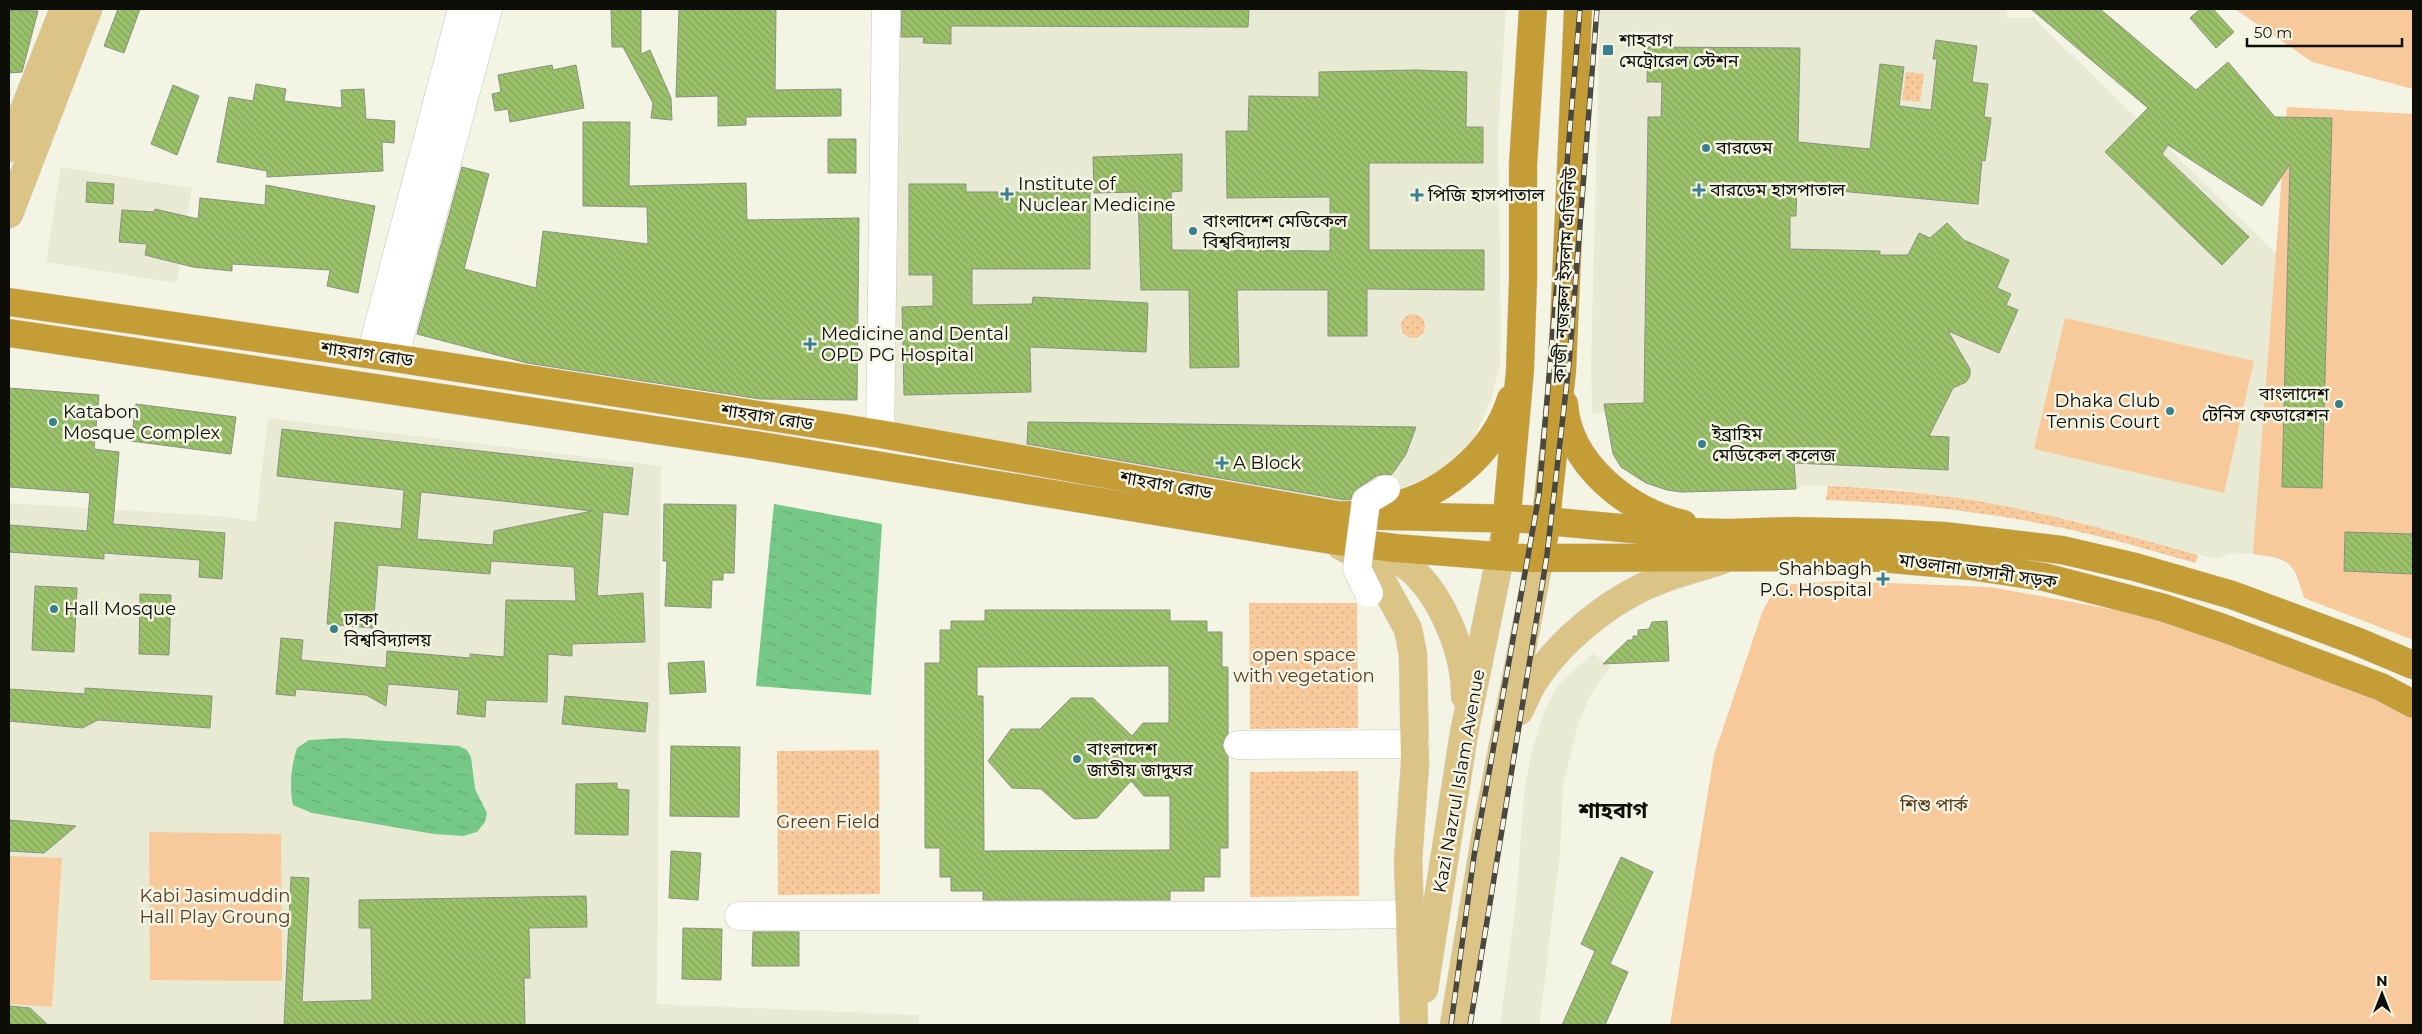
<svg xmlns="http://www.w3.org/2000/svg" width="2422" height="1034" viewBox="0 0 2422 1034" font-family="Montserrat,'Noto Sans Bengali',sans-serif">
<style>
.built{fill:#e9ead3}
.park{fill:#f8ca9b}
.garden{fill:url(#garden-dots)}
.water{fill:url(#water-ripples)}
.building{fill:url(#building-back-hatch);stroke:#8b9184;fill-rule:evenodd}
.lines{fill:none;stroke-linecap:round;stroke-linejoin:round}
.minor-casing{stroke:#c8c8b9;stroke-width:29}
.major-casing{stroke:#d8d8d8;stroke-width:29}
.highway-casing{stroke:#d8d8d8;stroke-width:29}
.minor{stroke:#fff;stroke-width:28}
.major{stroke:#dcc486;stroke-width:28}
.highway{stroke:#c59d36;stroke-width:28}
.rail-casing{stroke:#484840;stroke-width:5.5}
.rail{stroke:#f4f4e5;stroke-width:4;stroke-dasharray:11;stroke-linecap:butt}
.minor-bridge-casing{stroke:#c8c8b9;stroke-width:29;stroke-linecap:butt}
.minor-bridge{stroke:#fff;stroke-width:28}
.poi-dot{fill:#3a7f8d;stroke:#f4f4e5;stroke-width:2}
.labels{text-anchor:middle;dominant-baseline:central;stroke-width:5;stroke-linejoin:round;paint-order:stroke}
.poi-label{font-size:18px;fill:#0e0e09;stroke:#f4f4e5;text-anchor:start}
.street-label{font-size:18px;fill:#0e0e09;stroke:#f4f4e5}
.park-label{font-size:18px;fill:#593c1d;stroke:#f4f4e5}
.district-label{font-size:22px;font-weight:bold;fill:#0e0e09;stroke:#f4f4e5}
</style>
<defs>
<pattern id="garden-dots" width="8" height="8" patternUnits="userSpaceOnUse" patternTransform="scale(1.25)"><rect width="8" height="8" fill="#f8ca9b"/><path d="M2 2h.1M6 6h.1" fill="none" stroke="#d3ac84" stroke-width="1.8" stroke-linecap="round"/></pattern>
<pattern id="water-ripples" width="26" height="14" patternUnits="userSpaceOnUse" patternTransform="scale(1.25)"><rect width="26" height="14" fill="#76c887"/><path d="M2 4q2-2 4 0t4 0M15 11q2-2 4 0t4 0" fill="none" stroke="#65ab73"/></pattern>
<pattern id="building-back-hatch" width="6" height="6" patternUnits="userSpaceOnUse" patternTransform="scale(1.25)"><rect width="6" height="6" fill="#9bc26a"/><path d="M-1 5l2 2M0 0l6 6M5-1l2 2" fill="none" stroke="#84a65b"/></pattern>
</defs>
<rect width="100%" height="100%" fill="#f4f4e5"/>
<!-- built -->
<path class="built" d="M887 9H1506L1498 137 1501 329 1500 363 1492 396 1474 439 1441 474 1360 502 1338 507 885 428Z
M1600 9H2007V18H2034L2277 254 2253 554 2231 553 2216 559 2028 511 1945 496 1895 489 1801 485V488L1796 489 1681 492 1667 490 1646 483 1621 467 1613 454 1606 413H1592L1591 365Z
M61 167 192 188 177 283 46 262Z
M268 418 661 466 657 1004 919 1015V1025H9V503L230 517 256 522Z
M1593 653 1610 667 1592 693 1579 721 1563 786 1560 855 1539 1025H1500L1516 904 1524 791 1532 751 1545 709 1558 685Z"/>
<!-- park -->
<path class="park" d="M2235 9H2413V89L2312 62Z
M2287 107 2413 114V640L2304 598C2293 562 2292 559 2253 554Z
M2065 318 2254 361 2224 493 2034 449Z
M1839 581 1991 587 2126 612 2202 634 2245 652 2394 705 2413 715V1025H1670L1714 755 1763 610 1777 585Z
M149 832 281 834 282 981 150 980Z
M9 856 62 858 52 1007 9 1004Z"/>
<!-- garden -->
<path class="garden" d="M1906 72 1924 74 1920 102 1902 100Z
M1401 326a12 12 0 1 1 24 0a12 12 0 1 1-24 0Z
M1828 486C1896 489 1962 496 2028 511 2085 523 2142 540 2198 555L2196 563C2162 554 2128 543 2093 535 2006 514 1916 503 1826 500Z
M1249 603H1357L1358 728 1250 729Z
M879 750 880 894 778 895 777 751Z
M1358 771 1359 896 1250 897V772Z"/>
<!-- water -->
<path class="water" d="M774 504 882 524 871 695 756 686Z
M344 738 459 746 467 750 471 757 475 789 487 813 485 822 477 832 463 836 434 834 312 813 293 805C289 786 291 767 297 748L309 740Z"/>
<!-- building -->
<path class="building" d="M118 9H140L124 53 104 46Z
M611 9H641V54L650 50 671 98 672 120 651 118 653 103 623 47H612Z
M679 9H776L775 90 841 89V116L746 117V125L718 126V96L676 97Z
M902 9H1249L1248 27 951 26V44L923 43 924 37H901Z
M2031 9H2100L2196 90 2228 62 2275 117 2332 118 2322 488 2282 487 2290 164 2262 206 2168 145 2162 154 2249 237 2222 265 2105 152 2148 108Z
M2200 9H2213L2234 32 2216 48 2190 18Z
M9 10 38 11 22 72 9 73Z
M1936 40 1977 46 1972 82 1988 84 1984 117 1991 118 1985 161 1982 160 1978 204 1797 187 1796 216H1790V249L1880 251V255H1908L1919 233 1930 238 1947 223 1964 240 2009 260 1997 288 2011 294 2006 305 2018 310 1999 353 1948 331 1970 369V376L1966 382 1953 388 1929 436 1949 437 1948 470 1794 463 1796 489 1681 492 1667 490 1646 483 1621 467 1613 454 1604 404 1644 403 1648 117H1661L1662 82H1647L1648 47 1800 48 1798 142 1870 149 1880 64 1904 67 1899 106 1931 110 1937 59H1933Z
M552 65 553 70 576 65 584 108 510 122 508 109 495 111 492 94 501 92 498 75Z
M1416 70 1467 72 1466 127H1483V163H1369V250H1484V290L1367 289V336H1328V290H1237L1239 367 1190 368 1189 290H1141L1138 192 1094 193 1093 157 1182 154V191L1171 192 1172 250 1330 251V197L1227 198 1226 131H1248L1249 96 1319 97V72Z
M256 84 286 89 284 101 342 108 341 90 364 89 366 119 395 121 394 143 382 142 383 171 267 177V171L217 162 229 97 253 101Z
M173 85 199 96 177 155 151 144Z
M583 122H630L629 186 746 183 747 220 859 218 857 400 760 399 527 363 417 334 462 167 489 174 464 269 536 288 543 231 648 244 647 207 583 206Z
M828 139H856V173H828Z
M87 182 114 184 113 204 86 202Z
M909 184H966V192H1090V269H972V305L1032 304 1033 297 1148 303 1146 352 1030 347 1031 392 904 395 902 307 933 306V275H909Z
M266 185 375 206 358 293 327 286 330 270 232 264V271L193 267 145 255 147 244 119 242 122 210 154 212 155 209 198 219 200 198 265 205Z
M9 388 99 395 94 449 119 452 113 524 225 533 222 579 199 577 200 560 104 553V559L9 552V525L87 531 90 493 9 487Z
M136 404 236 417 231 454 131 441Z
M1028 422 1416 427 1406 454 1395 470 1391 475H1378L1358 488 1350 500 1339 499 1027 444Z
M282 429 633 468 628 515 603 512 597 596 643 593 645 642 572 644V656L548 654 547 702 486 700 485 717 457 714 459 690 388 684 386 706 366 695 296 689 295 696 276 694 281 638 303 640 301 660 386 668 387 651 470 658V654L504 657 506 600 576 601 574 567 491 561 490 574 378 565 373 628 327 624 335 522 401 529 404 490 277 476ZM421 492 592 511 494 531 493 545 417 539Z
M664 504 736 505 734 573H723V580H712L711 608 665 606 667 561H663Z
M2345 532 2413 534V574L2344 571Z
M35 586 77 588 74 652 32 650Z
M140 594 171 595 169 655 139 654Z
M985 610H1170V621H1207V632H1222V667H1228V734L1222 745 1228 756V848H1220V877H1204V891H1170V900H983V891H951V877H940V848H925V663H940V630H951V621H985ZM1169 666V723H1143L1132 736 1093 698H1071L1040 729H1011L988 761 1012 788 1041 789 1074 819 1097 818 1131 781 1144 796H1170V850L984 851 983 696H977V667Z
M1667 621 1669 661 1603 664 1628 640H1633V636H1638V630L1649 629 1652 622Z
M704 661 706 692 670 694 668 663Z
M85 688 212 696 210 728 98 720 82 728 9 721V689L85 694Z
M565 696 648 703 645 732 562 724Z
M671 746 740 747 739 817 670 816Z
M617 783V789L629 790 628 835 575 834 576 784Z
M9 820 76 826 44 853 9 851Z
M671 851 701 853 698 900 669 898Z
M1621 857 1653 872 1610 964 1628 972 1605 1025H1562L1595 951 1581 944Z
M291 877 309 878 302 1002 372 1000 371 928H359V900L586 896 587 927 529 928 530 978H524L525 1025H284Z
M683 928 722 929 721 980 682 979Z
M753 932H799V966H752Z
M9 1006 30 1008 48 1025H9Z"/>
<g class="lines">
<defs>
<path id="minor" d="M371 354 462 9
M394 358 488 9
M880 434 886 9
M1238 745 1416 744
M739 916H1238L1409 914"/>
<path id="major" d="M9 148 64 9
M9 214 88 9
M1341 546 1365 559 1378 574 1408 629 1413 654 1415 764 1408 861 1414 1025
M1363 547C1379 551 1399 559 1412 570 1443 598 1466 655 1465 696
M1519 711C1524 702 1528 691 1533 683 1559 641 1613 597 1660 580 1680 572 1702 567 1722 560
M1424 989 1464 733 1504 538
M1454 1025 1486 833 1543 540"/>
<path id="highway" d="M9 302 394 358 880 434 1337 515 1525 519 1653 531 1728 533 1792 531 1889 533 1944 536 2062 550 2135 567 2232 595 2356 641 2413 665
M9 333 755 445 1331 540 1395 548 1522 558 1868 557 1970 566 2044 577 2164 608 2223 628 2381 687 2413 704
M1564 404C1568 464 1629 512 1683 524
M1383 508C1439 499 1494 454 1511 399
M1505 537 1520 370 1523 281V165L1533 9
M1544 538 1562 371 1578 9"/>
</defs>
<!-- minor casing -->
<use href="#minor" class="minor-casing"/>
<!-- major casing -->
<use href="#major" class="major-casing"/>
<!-- highway casing -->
<use href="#highway" class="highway-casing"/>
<!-- minor -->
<use href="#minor" class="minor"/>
<!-- major -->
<use href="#major" class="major"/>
<!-- highway -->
<use href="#highway" class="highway"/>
<defs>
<path id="rail" d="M1451 1025 1474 856 1539 495 1580 9
M1470 1025 1547 555 1569 364 1597 9"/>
</defs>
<!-- rail casing -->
<use href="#rail" class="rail-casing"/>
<!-- rail -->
<use href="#rail" class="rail"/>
<defs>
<path id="minor-bridge" d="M1369 593 1357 569 1366 501 1386 489"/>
</defs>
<!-- minor-bridge casing -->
<use href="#minor-bridge" class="minor-bridge-casing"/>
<!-- minor-bridge -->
<use href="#minor-bridge" class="minor-bridge"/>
</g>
<!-- markers -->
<g class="poi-dot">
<rect x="1602" y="44" width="12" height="12" rx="2.5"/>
<circle cx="1706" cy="148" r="5"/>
<path d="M1696.5 182.5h5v5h5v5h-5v5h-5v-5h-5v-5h5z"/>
<path d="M1004.5 186.5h5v5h5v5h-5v5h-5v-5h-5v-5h5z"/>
<path d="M1414.5 187.5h5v5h5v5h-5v5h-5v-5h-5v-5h5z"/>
<circle cx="1193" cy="231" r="5"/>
<path d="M807.5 336.5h5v5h5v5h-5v5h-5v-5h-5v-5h5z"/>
<circle cx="2339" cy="404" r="5"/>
<circle cx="2170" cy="411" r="5"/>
<circle cx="53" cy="422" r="5"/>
<circle cx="1702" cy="444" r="5"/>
<path d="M1219.5 455.5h5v5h5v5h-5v5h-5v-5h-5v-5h5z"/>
<path d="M1880.5 571.5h5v5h5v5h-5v5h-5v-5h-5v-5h5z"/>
<circle cx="54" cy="609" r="5"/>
<circle cx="334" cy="629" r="5"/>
<circle cx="1077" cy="759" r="5"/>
</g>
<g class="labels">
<!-- poi labels -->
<g class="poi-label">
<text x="1619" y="40">শাহবাগ<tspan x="1619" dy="21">মেট্রোরেল স্টেশন</tspan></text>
<text x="1716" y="148">বারডেম</text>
<text x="1018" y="184">Institute of<tspan x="1018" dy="21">Nuclear Medicine</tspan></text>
<text x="1710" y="190">বারডেম হাসপাতাল</text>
<text x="1428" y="195">পিজি হাসপাতাল</text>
<text x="1203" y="221">বাংলাদেশ মেডিকেল<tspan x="1203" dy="21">বিশ্ববিদ্যালয়</tspan></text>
<text x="821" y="334">Medicine and Dental<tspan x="821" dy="21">OPD PG Hospital</tspan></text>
<text x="2329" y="394" text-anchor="end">বাংলাদেশ<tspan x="2329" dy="21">টেনিস ফেডারেশন</tspan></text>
<text x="2160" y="401" text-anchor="end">Dhaka Club<tspan x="2160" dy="21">Tennis Court</tspan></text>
<text x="63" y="412">Katabon<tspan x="63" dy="21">Mosque Complex</tspan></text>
<text x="1712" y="434">ইব্রাহিম<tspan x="1712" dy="21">মেডিকেল কলেজ</tspan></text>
<text x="1233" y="463">A Block</text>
<text x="1872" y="569" text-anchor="end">Shahbagh<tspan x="1872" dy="21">P.G. Hospital</tspan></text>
<text x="64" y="609">Hall Mosque</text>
<text x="344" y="619">ঢাকা<tspan x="344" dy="21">বিশ্ববিদ্যালয়</tspan></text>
<text x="1087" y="749">বাংলাদেশ<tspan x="1087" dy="21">জাতীয় জাদুঘর</tspan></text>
</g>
<!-- street labels -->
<g class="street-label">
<text transform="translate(1565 275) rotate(-87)">কাজী নজরুল ইসলাম এভিনিউ</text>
<text transform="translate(367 354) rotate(8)">শাহবাগ রোড</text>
<text transform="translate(767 417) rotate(9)">শাহবাগ রোড</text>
<text transform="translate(1166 485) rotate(10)">শাহবাগ রোড</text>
<text transform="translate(1978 571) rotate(8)">মাওলানা ভাসানী সড়ক</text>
<text transform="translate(1459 781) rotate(-80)">Kazi Nazrul Islam Avenue</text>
</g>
<!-- park labels -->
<g class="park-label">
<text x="1304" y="655">open space<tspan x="1304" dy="21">with vegetation</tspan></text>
<text x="1934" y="805">শিশু পার্ক</text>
<text x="828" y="822">Green Field</text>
<text x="215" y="896">Kabi Jasimuddin<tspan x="215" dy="21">Hall Play Groung</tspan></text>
</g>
<!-- district labels -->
<g class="district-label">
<text x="1613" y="810">শাহবাগ</text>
</g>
</g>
<!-- border -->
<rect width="2422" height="1034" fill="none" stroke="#0e0e09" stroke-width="20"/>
<!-- north arrow -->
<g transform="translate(2382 994)" stroke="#f4f4e5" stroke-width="4" paint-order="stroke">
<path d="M0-4L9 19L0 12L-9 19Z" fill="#0e0e09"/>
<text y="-8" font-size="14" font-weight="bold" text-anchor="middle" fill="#0e0e09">N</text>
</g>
<!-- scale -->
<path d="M2247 38v8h155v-8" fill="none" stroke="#0e0e09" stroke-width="2.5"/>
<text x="2254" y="38" font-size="15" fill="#0e0e09" stroke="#f4f4e5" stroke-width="4" paint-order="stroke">50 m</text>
</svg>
